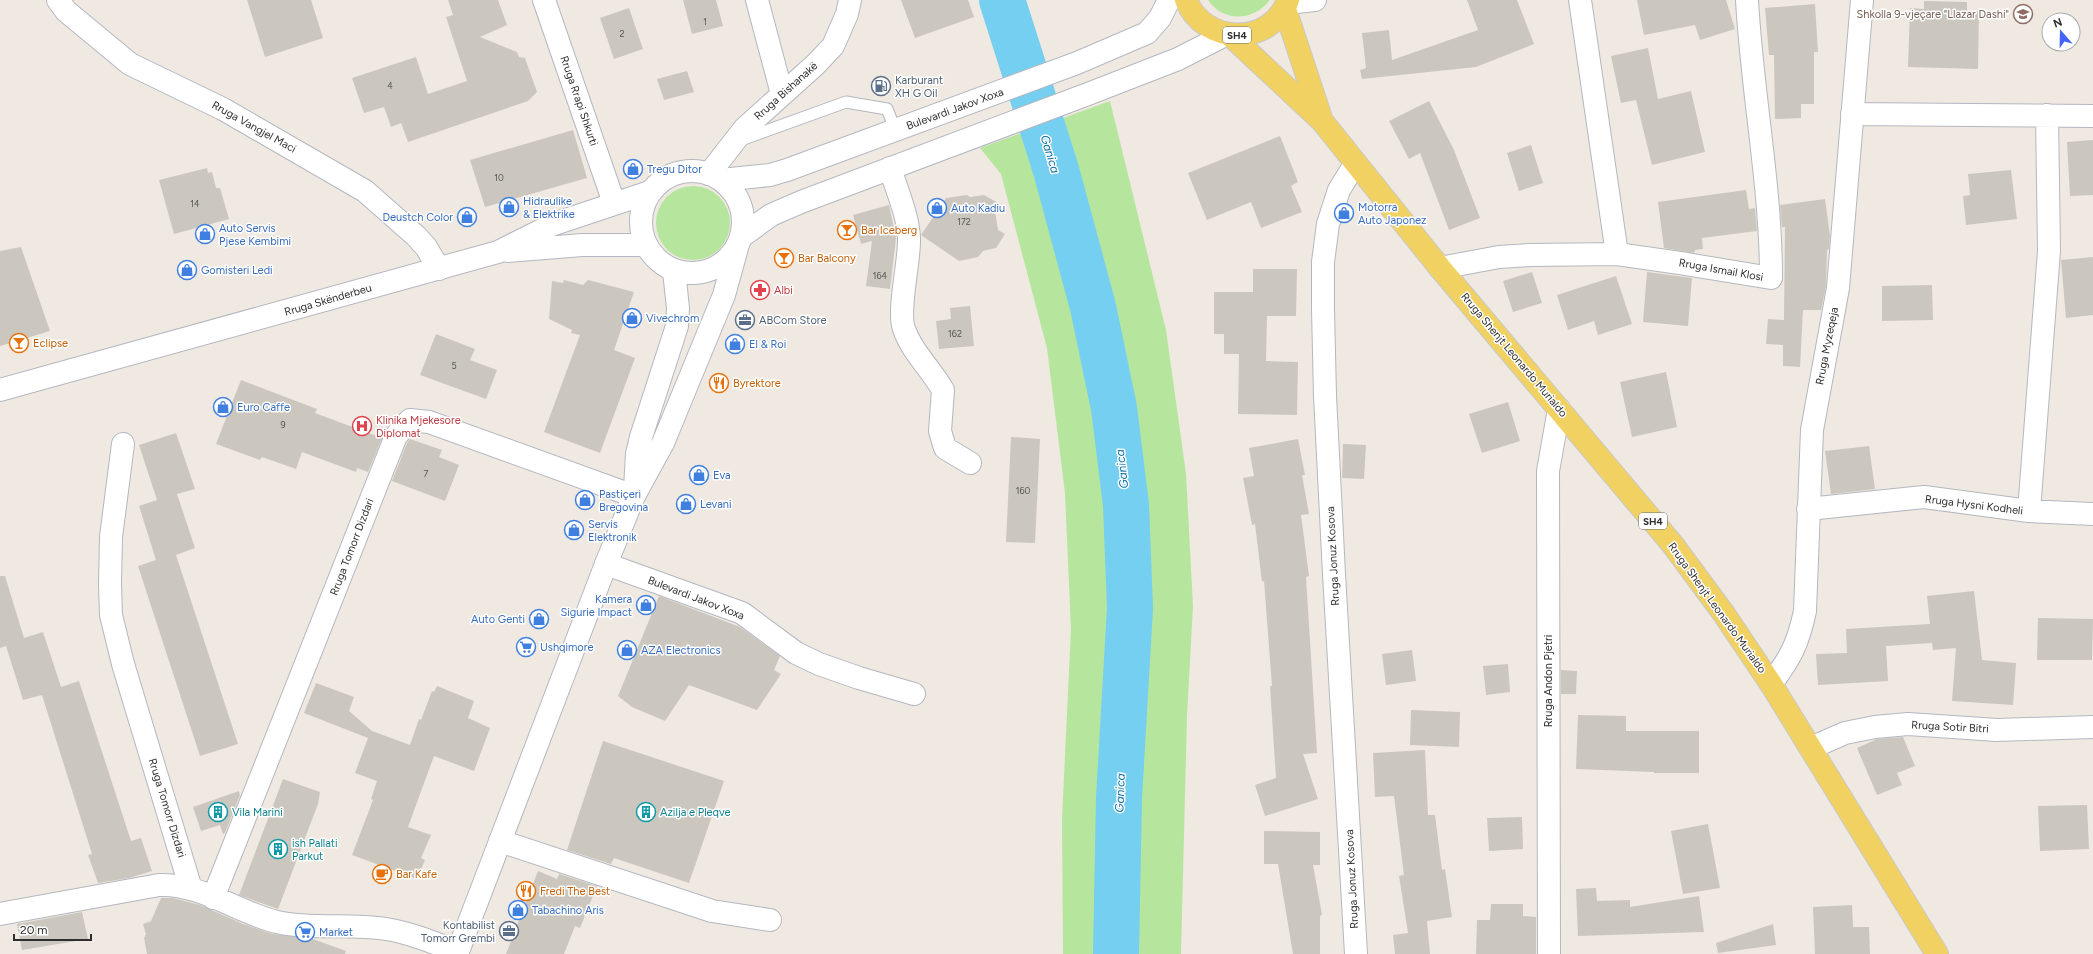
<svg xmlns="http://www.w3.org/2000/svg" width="2093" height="954" viewBox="0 0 2093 954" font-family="Figtree,sans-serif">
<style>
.green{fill:#b6e59e}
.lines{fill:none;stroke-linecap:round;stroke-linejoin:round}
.river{stroke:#75cff0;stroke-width:46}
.building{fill:#cbc7bf}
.service-casing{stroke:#b4b7c1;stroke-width:13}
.minor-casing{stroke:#b4b7c1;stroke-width:24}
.tertiary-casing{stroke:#b4b7c1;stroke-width:24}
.secondary-casing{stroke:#b4b7c1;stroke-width:24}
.primary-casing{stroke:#c9c9c9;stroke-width:24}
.service{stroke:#fff;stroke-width:11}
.minor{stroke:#fff;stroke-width:22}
.tertiary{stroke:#fff;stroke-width:22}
.secondary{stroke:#fff;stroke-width:22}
.primary{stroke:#f2d163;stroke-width:22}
.labels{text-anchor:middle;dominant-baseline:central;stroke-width:3;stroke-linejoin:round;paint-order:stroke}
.number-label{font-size:9px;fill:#555452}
.shield{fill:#fff;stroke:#6d6d6d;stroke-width:1}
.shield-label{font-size:10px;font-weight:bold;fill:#2e2e2e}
.education-label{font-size:11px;fill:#785e54;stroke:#fff;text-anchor:end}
.service-label{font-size:11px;fill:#4e5e75;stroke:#fff;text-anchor:start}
.street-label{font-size:11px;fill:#2e2e2e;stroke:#fff}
.shop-label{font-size:11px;fill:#366cbe;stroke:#fff;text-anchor:start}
.food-label{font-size:11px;fill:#c56008;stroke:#fff;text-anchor:start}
.health-label{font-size:11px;fill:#be3a42;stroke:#fff;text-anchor:start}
.culture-label{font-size:11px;fill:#0d838f;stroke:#fff;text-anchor:start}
.water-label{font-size:12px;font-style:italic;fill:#0d6fa3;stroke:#fff}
</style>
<rect width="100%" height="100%" fill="#efe9e1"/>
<!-- green -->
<path class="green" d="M1208 0H1270C1254 21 1224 23 1208 0Z
M1110 101 1166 330 1186 474 1193 606 1187 715 1181 954H1063L1062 819 1071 629 1065 493 1047 348 1001 174 980 148Z
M656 223a37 37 0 1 1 74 0a37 37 0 1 1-74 0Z"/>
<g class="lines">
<!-- river -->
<path class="river" d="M1002 0 1056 170 1093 307 1114 408 1126 505 1130 608 1119 798 1116 954"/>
</g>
<!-- building -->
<path class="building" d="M247 0H311L323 38 265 57Z
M448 0H498L507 25 480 37 517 52 519 57 525 58 537 92 528 101 408 142 401 123 391 127 384 107 364 113 352 78 416 57 428 94 467 81 446 17 453 15Z
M683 0H716L723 26 692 34Z
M901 0H968L974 17 915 38Z
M1467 0H1517L1534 44 1476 67 1362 79 1360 70 1366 68 1362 33 1389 30 1392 60 1478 30Z
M1637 0H1726L1735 29 1700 40 1695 25 1644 35Z
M1924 1 1967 2V11H1979L1978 69 1908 67 1910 8 1924 9Z
M1815 4 1818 52H1814V104H1801V118L1775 119 1774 55H1769L1765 8Z
M629 8 643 49 614 59 600 18Z
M1648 48 1658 99 1691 91 1705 152 1652 165 1636 100 1621 103 1611 56Z
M687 71 694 92 664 100 657 79Z
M1429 101 1454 150 1480 218 1449 230 1420 153 1409 159 1389 121Z
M573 130 587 178 485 207 470 160Z
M1280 136 1298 182 1291 186 1302 212 1261 228 1251 202 1207 220 1188 173Z
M2093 140V195L2070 196 2067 142Z
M1531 145 1543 183 1519 191 1507 153Z
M207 168 208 173 212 172 216 188H220L229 219 174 234 159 180Z
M2011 170 2017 219 1966 225 1963 196 1970 195 1968 174Z
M1746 190 1749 209 1755 208 1757 231 1702 238 1703 249 1695 250 1694 253 1664 248 1658 202Z
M967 195 970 197 984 195 1000 204 995 211 998 230 1005 234 996 248 983 251 978 257 959 261 921 235 946 198Z
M1825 199 1830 236 1829 249 1827 250 1826 286 1821 310H1803L1800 367 1783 366V345L1766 344 1768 319 1784 320 1785 227H1782L1780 205Z
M889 205 896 238 890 289 866 286 872 241 861 244 853 215Z
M21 247 50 331 0 346V251Z
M2093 257V315L2066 318 2061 260Z
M1253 269H1297L1296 316H1267L1266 361 1298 362 1297 415 1238 414 1239 354H1224V334H1214V292H1253Z
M1532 272 1542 303 1513 312 1503 281Z
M1647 272 1692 278 1688 326 1643 322Z
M1616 276 1632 324 1598 335 1594 321 1568 330 1557 295Z
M564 280 583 285 588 280 634 292 614 350 635 358 600 453 544 432 580 335 571 333 572 330 549 319 552 281 563 283Z
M1932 285 1933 320 1882 321V286Z
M970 306 974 346 939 349 936 321 951 319 950 308Z
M436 334 475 349 470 360 497 370 486 399 420 375Z
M1666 372 1677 427 1632 437 1620 382Z
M241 380 317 409 315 413 382 438 368 472 357 468 356 472 302 452 296 469 262 457 260 460 216 444Z
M1508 402 1520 441 1482 453 1469 414Z
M176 433 195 489 177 494 195 548 176 555 238 744 200 756 138 566 156 560 139 506 157 500 139 445Z
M1011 437 1040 439 1035 543 1006 542Z
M410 439 442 450 439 457 459 465 445 501 392 481 407 443Z
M1298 439 1305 475H1302L1309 514 1301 515 1309 576 1306 577 1317 753 1303 754 1318 799 1265 816 1255 785 1276 778 1270 686H1272L1264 581 1262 582 1255 524 1252 525 1243 478 1254 476 1249 448Z
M1343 444 1366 445 1364 479 1342 478Z
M1869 446 1875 489 1831 494 1825 451Z
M0 576H5L24 638 43 632 61 687 79 681 131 841 141 838 152 871 129 878 98 883 88 855 92 854 42 695 23 700 6 646 0 648Z
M1974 591 1982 660 2016 663 2013 705 1952 701 1956 648 1933 650 1932 643 1886 646 1888 681 1818 685 1816 654 1847 653 1846 629 1930 624 1927 596Z
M659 596 740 627 780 656 774 670 781 674 757 710 689 685 665 721 632 707 618 696Z
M2038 618 2093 619 2092 660H2037Z
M1412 650 1416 681 1386 685 1382 654Z
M1508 664 1510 692 1486 695 1483 666Z
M1561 670 1577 671 1576 694H1561Z
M316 683 354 697 349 711 372 731 410 745 419 719 421 720 432 691 434 692 437 686 474 701 468 718 490 728 474 771 434 756 408 827 431 835 421 858 425 860 417 879 352 855 373 800 371 799 377 781 355 773 368 738 304 713Z
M1411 710 1460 712 1459 747 1410 745Z
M1578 715 1626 716V731H1699V773H1654V772L1576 769Z
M1903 737 1915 766 1897 773 1902 785 1877 795 1857 748 1877 739Z
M603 741 724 781 689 883 614 858 611 864 567 850Z
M1425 750 1428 815H1435L1442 870 1445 869 1452 917 1427 921 1430 954H1395L1393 935 1408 933 1399 876 1404 875 1394 796 1375 797 1373 753Z
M283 779 320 792 318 804 278 909 239 895Z
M239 791 240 795 225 833 223 834 220 825 201 831 193 807Z
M2087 805 2089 849 2040 851 2038 806Z
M1522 817 1523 849 1489 851 1487 818Z
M1708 824 1720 888 1683 894 1671 831Z
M1264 831 1320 832V865H1313L1322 915 1320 916V954H1293L1278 864H1264Z
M538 871 557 879 559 874 597 886 580 928 575 926 564 954H506Z
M1596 888 1597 901 1630 900V907L1699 896 1704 932 1578 936 1576 889Z
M161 898H173L200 905 243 924 273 934 310 938 346 951 345 954H147L144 938 146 934 143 924 151 921Z
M1491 904H1523V916L1536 917V954H1476L1477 920H1490Z
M1852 905 1853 927H1869L1870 954H1815L1813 907Z
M82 912 88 939 22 950 17 924Z
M1773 924 1776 945 1718 953 1716 943Z"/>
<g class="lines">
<defs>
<path id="service" d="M741 140 846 102 887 109 896 131"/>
<path id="minor" d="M58 0 66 11 130 64 223 109 365 191 416 236 426 247 439 269
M544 0 614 203
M757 0 782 94
M1580 0 1617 254
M1287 3 1315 0
M1852 114 2093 116
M1355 164 1339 190 1328 224 1323 262V309L1325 396 1334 574 1356 954
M890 168C897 191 908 215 909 238 910 261 897 311 904 329 912 352 931 369 943 390L940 431 945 448 970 463
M709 174 744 129 816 64 833 46 847 14 850 0
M1440 268 1499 257 1530 255 1617 254 1680 263 1771 278C1771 185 1752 93 1747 0
M123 444 111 537 110 584 111 615 123 664 191 889
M1808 509 1924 497 2029 511 2093 514
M2029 511 2049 251 2047 115
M606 564 742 613 796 653 819 664 859 678 914 694
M1771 684C1791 657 1798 644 1805 611L1812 430 1838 288 1862 0
M1811 748 1845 733 1875 727 1908 724 1997 730 2093 727
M500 841 712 911 770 920
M213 898 396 436 410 420 429 422 634 496
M0 914 159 885C201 883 238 913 277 922 312 930 350 923 386 929 411 933 435 943 458 952
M1549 954 1548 471 1559 409"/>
<path id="tertiary" d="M507 251 582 245H646
M0 390 498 252 554 224 650 192"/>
<path id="secondary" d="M641 222a51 51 0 1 1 102 0a51 51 0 1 1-102 0Z
M721 180 770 175 787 170 1077 63 1147 33 1160 18 1169 0
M742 236 771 215 801 202 1088 94 1178 59 1227 34
M635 489 637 454 641 437 677 326 678 308 674 271
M457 954 606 564 634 496 663 443 724 295 737 248"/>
<path id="primary" d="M1186 0C1204 45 1271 47 1288 0
M1285 9 1322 121
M1230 35 1322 121 1440 268 1673 545 1724 614 1771 684 1937 954"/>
</defs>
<!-- service casing -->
<use href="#service" class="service-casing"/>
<!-- minor casing -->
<use href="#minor" class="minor-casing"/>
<!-- tertiary casing -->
<use href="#tertiary" class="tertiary-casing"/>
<!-- secondary casing -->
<use href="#secondary" class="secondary-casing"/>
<!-- primary casing -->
<use href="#primary" class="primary-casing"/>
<!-- service -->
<use href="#service" class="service"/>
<!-- minor -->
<use href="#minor" class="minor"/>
<!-- tertiary -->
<use href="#tertiary" class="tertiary"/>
<!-- secondary -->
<use href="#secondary" class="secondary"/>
<!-- primary -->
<use href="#primary" class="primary"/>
</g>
<!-- icons -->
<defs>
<symbol id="school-ring" viewBox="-11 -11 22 22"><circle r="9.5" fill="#fff" stroke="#8d6e63" stroke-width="1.5"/><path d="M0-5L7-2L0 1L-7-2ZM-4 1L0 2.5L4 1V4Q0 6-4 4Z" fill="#8d6e63"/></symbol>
<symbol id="fuel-ring" viewBox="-11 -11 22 22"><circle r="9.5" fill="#fff" stroke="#5c6f8a" stroke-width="1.5"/><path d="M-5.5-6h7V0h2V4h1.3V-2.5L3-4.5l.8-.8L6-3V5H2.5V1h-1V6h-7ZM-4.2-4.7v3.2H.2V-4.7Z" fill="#5c6f8a"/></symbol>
<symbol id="shop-ring" viewBox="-11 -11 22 22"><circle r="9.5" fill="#fff" stroke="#3f7fe0" stroke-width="1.5"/><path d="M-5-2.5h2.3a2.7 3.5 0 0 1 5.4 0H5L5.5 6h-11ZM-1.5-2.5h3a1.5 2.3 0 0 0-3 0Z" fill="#3f7fe0"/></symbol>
<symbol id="bar-ring" viewBox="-11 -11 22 22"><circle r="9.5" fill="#fff" stroke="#e8710a" stroke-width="1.5"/><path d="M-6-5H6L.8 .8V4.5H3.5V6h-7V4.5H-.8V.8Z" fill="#e8710a"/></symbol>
<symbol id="pharmacy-ring" viewBox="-11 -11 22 22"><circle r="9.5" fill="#fff" stroke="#e0444e" stroke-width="1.5"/><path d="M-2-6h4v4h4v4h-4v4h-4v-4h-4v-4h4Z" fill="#e0444e"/></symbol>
<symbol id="office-ring" viewBox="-11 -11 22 22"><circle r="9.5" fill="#fff" stroke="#5c6f8a" stroke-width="1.5"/><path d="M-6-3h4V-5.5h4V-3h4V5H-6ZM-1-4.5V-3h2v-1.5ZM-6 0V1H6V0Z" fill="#5c6f8a"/></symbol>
<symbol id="restaurant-ring" viewBox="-11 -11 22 22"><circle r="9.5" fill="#fff" stroke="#e8710a" stroke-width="1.5"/><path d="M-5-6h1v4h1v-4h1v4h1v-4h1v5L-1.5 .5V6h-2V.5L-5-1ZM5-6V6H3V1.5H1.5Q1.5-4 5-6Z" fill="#e8710a"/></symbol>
<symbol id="hospital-ring" viewBox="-11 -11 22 22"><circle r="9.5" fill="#fff" stroke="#e0444e" stroke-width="1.5"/><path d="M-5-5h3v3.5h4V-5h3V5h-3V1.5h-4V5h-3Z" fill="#e0444e"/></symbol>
<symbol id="supermarket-ring" viewBox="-11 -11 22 22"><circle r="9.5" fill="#fff" stroke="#3f7fe0" stroke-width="1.5"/><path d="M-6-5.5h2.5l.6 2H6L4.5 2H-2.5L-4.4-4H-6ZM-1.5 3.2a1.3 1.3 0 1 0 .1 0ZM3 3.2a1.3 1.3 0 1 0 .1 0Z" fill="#3f7fe0"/></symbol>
<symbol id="building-ring" viewBox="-11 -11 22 22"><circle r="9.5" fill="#fff" stroke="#0f9aa8" stroke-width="1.5"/><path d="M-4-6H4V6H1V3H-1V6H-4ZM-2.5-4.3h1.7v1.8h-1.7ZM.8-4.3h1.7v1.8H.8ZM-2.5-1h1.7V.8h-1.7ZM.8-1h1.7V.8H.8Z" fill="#0f9aa8"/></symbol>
<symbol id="cafe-ring" viewBox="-11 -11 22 22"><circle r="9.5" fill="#fff" stroke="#e8710a" stroke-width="1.5"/><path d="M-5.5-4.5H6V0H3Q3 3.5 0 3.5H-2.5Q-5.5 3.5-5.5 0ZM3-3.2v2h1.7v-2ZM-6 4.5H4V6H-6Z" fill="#e8710a"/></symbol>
</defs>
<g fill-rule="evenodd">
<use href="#school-ring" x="2012" y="3" width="22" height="22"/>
<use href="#fuel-ring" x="870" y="75" width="22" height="22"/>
<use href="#shop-ring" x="622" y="158" width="22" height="22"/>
<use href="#shop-ring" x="498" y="196" width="22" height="22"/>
<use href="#shop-ring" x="926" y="197" width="22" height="22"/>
<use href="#shop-ring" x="1333" y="202" width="22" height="22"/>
<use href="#shop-ring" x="456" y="206" width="22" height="22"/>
<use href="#bar-ring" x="836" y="219" width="22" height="22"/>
<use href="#shop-ring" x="194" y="223" width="22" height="22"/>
<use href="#bar-ring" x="773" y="247" width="22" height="22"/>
<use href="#shop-ring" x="176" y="259" width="22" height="22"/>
<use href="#pharmacy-ring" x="749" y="279" width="22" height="22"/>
<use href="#shop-ring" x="621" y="307" width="22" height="22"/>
<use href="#office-ring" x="734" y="309" width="22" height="22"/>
<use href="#bar-ring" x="8" y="332" width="22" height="22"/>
<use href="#shop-ring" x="724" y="333" width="22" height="22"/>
<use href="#restaurant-ring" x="708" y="372" width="22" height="22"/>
<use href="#shop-ring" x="212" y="396" width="22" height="22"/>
<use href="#hospital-ring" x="351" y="415" width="22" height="22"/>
<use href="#shop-ring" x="688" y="464" width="22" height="22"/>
<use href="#shop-ring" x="574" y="489" width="22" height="22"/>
<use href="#shop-ring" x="675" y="493" width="22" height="22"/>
<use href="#shop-ring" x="563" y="519" width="22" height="22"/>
<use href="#shop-ring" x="635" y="594" width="22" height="22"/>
<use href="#shop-ring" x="528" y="608" width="22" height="22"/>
<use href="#supermarket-ring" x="515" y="636" width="22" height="22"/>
<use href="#shop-ring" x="616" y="639" width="22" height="22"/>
<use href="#building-ring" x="207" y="801" width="22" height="22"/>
<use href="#building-ring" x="635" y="801" width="22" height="22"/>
<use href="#building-ring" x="267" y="838" width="22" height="22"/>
<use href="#cafe-ring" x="371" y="863" width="22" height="22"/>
<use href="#restaurant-ring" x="515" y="880" width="22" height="22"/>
<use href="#shop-ring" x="507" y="899" width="22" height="22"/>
<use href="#office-ring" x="498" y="920" width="22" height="22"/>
<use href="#supermarket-ring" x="294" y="921" width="22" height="22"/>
</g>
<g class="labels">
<!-- number labels -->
<g class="number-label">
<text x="705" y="21">1</text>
<text x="622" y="33">2</text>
<text x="390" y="85">4</text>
<text x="499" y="177">10</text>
<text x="195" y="203">14</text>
<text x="964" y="221">172</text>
<text x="880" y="275">164</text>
<text x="955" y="333">162</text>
<text x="454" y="365">5</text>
<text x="283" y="424">9</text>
<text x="426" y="473">7</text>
<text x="1023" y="490">160</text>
</g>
<!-- shield labels -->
<g class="shield">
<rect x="1223" y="27" width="28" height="16" rx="3"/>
<rect x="1639" y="513" width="28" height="16" rx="3"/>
</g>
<g class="shield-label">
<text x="1237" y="35">SH4</text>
<text x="1653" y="521">SH4</text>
</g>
<!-- education labels -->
<g class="education-label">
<text x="2009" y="14">Shkolla 9-vjeçare "Llazar Dashi"</text>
</g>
<!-- service labels -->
<g class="service-label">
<text x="895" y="80">Karburant<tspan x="895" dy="13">XH G Oil</tspan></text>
<text x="759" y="320">ABCom Store</text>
<text x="495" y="925" text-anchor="end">Kontabilist<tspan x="495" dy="13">Tomorr Grembi</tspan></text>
</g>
<!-- street labels -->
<g class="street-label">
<text transform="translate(786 91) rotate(-42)">Rruga Bishanakë</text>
<text transform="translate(579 101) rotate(71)">Rruga Rrapi Shkurti</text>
<text transform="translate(955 109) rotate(-20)">Bulevardi Jakov Xoxa</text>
<text transform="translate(254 127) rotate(29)">Rruga Vangjel Maci</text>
<text transform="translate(1721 270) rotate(10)">Rruga Ismail Klosi</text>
<text transform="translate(328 300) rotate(-16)">Rruga Skënderbeu</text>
<text transform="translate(1827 346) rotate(-79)">Rruga Myzeqeja</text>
<text transform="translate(1514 355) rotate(50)">Rruga Shenjt Leonardo Murialdo</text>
<text transform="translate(1974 505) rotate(7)">Rruga Hysni Kodheli</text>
<text transform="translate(352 547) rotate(-69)">Rruga Tomorr Dizdari</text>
<text transform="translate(1333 556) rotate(-93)">Rruga Jonuz Kosova</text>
<text transform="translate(696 598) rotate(21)">Bulevardi Jakov Xoxa</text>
<text transform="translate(1717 608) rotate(54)">Rruga Shenjt Leonardo Murialdo</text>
<text transform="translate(1548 681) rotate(-90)">Rruga Andon Pjetri</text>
<text transform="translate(1950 727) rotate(3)">Rruga Sotir Bitri</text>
<text transform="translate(167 808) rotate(73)">Rruga Tomorr Dizdari</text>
<text transform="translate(1352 879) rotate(-93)">Rruga Jonuz Kosova</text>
</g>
<!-- shop labels -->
<g class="shop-label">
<text x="647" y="169">Tregu Ditor</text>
<text x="523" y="201">Hidraulike<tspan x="523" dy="13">&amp; Elektrike</tspan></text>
<text x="1358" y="207">Motorra<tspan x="1358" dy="13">Auto Japonez</tspan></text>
<text x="951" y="208">Auto Kadiu</text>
<text x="453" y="217" text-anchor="end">Deustch Color</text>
<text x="219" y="228">Auto Servis<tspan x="219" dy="13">Pjese Kembimi</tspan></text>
<text x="201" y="270">Gomisteri Ledi</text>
<text x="646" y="318">Vivechrom</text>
<text x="749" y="344">El &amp; Roi</text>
<text x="237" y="407">Euro Caffe</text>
<text x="713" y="475">Eva</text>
<text x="599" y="494">Pastiçeri<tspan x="599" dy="13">Bregovina</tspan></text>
<text x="700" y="504">Levani</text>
<text x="588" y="524">Servis<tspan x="588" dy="13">Elektronik</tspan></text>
<text x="632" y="599" text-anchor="end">Kamera<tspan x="632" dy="13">Sigurie Impact</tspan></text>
<text x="525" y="619" text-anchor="end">Auto Genti</text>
<text x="540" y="647">Ushqimore</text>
<text x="641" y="650">AZA Electronics</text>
<text x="532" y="910">Tabachino Aris</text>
<text x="319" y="932">Market</text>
</g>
<!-- food labels -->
<g class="food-label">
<text x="861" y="230">Bar Iceberg</text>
<text x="798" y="258">Bar Balcony</text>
<text x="33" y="343">Eclipse</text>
<text x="733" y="383">Byrektore</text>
<text x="396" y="874">Bar Kafe</text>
<text x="540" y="891">Fredi The Best</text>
</g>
<!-- health labels -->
<g class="health-label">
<text x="774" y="290">Albi</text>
<text x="376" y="420">Klinika Mjekesore<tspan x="376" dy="13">Diplomat</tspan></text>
</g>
<!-- culture labels -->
<g class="culture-label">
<text x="232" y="812">Vila Marini</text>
<text x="660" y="812">Azilja e Pleqve</text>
<text x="292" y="843">ish Pallati<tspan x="292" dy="13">Parkut</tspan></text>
</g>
<!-- water labels -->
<g class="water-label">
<text transform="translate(1050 154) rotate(73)">Ganica</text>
<text transform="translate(1122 469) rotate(-97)">Ganica</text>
<text transform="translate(1120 793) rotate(-88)">Ganica</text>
</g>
</g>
<!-- north arrow -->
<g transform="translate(2061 32) rotate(340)"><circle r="19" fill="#ffffff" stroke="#ababab"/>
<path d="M0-3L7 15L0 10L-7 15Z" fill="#4264fb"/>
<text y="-6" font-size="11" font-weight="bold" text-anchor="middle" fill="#2e2e2e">N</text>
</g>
<!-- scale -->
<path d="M14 934v6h77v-6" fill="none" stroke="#2e2e2e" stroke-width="2"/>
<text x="20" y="934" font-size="12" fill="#2e2e2e" stroke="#ffffff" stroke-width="3" paint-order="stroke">20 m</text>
</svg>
